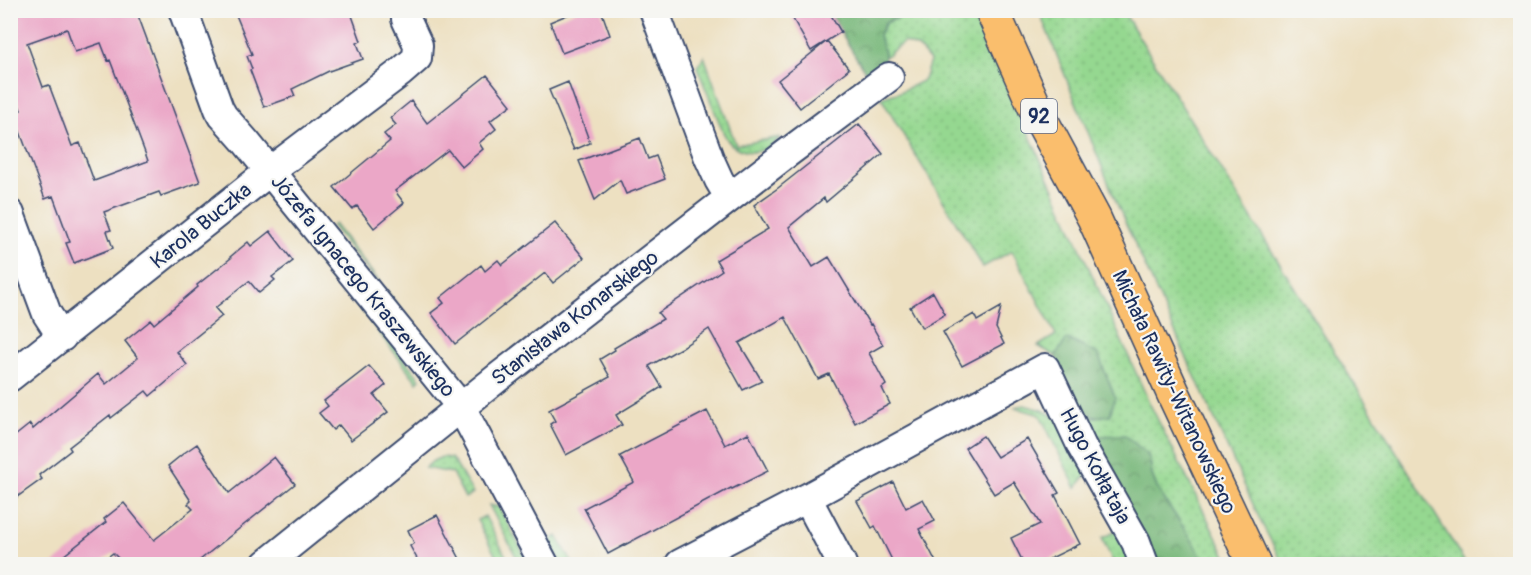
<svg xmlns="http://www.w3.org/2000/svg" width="1531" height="575" viewBox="0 0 1531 575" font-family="Pangolin,sans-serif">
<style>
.green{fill:url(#green-dots);stroke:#588477;stroke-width:1.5}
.forest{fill:url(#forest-crowns);stroke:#4a746c;stroke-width:1.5}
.building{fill:#eba7c7;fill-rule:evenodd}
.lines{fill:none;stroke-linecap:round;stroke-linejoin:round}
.minor-casing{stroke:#3a4a6d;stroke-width:32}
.major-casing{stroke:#3a4a6d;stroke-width:36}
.minor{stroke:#fff;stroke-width:28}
.major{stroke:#fabe6d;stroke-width:33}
.labels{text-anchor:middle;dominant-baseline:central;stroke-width:4.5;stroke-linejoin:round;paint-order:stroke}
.shield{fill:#f6f6f2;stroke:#5d6b8a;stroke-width:1.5}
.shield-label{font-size:20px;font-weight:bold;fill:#1b2f5e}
.street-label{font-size:21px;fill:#1b2f5e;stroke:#f6f6f2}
</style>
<defs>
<pattern id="green-dots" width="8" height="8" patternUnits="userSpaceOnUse" patternTransform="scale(1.5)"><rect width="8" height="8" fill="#95d890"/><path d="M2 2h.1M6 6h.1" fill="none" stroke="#80ba7f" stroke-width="1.8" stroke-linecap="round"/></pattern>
<pattern id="forest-crowns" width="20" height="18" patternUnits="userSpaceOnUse" patternTransform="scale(1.5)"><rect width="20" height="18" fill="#78b87a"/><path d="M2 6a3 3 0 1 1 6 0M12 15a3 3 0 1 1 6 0" fill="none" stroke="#629667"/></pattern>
</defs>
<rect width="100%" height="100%" fill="#f6f6f2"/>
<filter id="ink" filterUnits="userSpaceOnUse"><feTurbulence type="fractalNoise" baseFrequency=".0167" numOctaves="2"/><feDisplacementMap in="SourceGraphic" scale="12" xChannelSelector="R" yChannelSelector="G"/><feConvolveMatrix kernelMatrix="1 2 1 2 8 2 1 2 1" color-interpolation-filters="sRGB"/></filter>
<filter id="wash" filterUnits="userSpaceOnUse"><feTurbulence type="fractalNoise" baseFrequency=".008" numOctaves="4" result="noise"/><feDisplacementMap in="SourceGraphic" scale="24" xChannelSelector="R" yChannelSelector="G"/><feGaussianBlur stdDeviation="1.35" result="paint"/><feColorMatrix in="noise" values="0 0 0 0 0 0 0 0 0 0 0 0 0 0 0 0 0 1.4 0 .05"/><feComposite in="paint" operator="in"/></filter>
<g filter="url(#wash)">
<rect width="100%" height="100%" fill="#ede0c1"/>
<!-- green -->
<path class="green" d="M915 11H974L1150 404 1230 564H1204L1196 546 1158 490 1152 475 1150 460 1147 454 1090 448 1069 402 1074 394 1082 410 1094 417 1110 415 1067 340 1055 356 1038 346 1056 335 1012 251 983 267 881 98 900 92 924 80 930 61 919 48 904 42 885 57 879 35 886 23Z
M1039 11H1123L1466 564H1283L1261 522 1117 204Z
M704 56 736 145 781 137C776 141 771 147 765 149 753 155 736 151 728 141 726 138 725 135 723 132L697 67Z
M285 210 420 379 417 382Z
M334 224 440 359 332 226Z
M1024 405 1043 410 1064 423 1086 475 1076 488 1040 415 1014 407Z
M442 457 451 458 455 463 473 493 465 498 452 473 425 468 433 461Z
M489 505 499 507 529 564H520Z
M485 516 510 564H500L477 520Z
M1118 530 1137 564H1114L1102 538Z
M557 536 573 564H561L549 541Z"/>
<!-- forest -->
<path class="forest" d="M828 11H915L885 23 879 35 885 57 881 69 870 80Z
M1067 339 1098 354 1115 397 1110 415 1094 417 1082 410 1055 356Z
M1125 435 1147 454 1150 460 1152 475 1158 490 1196 546 1204 564H1152L1090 448 1097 436Z"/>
<g id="blocks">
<!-- building -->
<path class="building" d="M10 10H136L200 182 161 196 159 192 104 212 111 230 107 231 113 248 74 263 66 243 70 242 53 196 45 199 13 113 21 110 10 83ZM67 29 75 52 101 43 108 61 110 60 147 158 148 161 94 181 80 143 72 146 49 85 43 87 27 43Z
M234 10H350L361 41 357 43 363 59 329 71 292 89 295 96 264 107 250 70 252 69 247 56 252 54Z
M579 10H601L610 35 562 53 550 22Z
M788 10H828L841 32 811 51Z
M827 41 849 69 800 108 778 80Z
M487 75 511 105 490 121 496 129 479 143 483 149 462 167 448 150 395 191 404 203 374 228 357 206 352 209 334 187 390 141 384 134 396 125 390 118 411 101 427 123Z
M568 82 590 143 574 150 549 90Z
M859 124 883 154 826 202 824 198 789 227 813 267 829 257 870 325 871 324 883 345 869 353 886 385 882 388 890 404 855 423 829 374 818 379 785 317 739 343 762 381 743 390 709 329 681 348 649 366 662 387 616 415 622 425 566 455 550 424 555 421 549 410 610 377 600 359 615 350 614 348 663 319 658 313 722 270 716 260 768 229 754 205 778 188Z
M640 138 648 159 656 156 665 179 626 194 620 180 595 200 579 161Z
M555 223 584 258 553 283 545 273 455 344 431 313 444 303 440 298 481 265 485 271 498 260 502 265Z
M270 231 293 261 272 277 275 280 259 293 249 281 215 308 222 316 177 352 187 365 150 396 146 391 111 418 110 415 69 447 71 450 39 475 42 479 10 502V440L30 424 33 429 98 374 106 384 138 358 125 341 151 320 154 324 198 287 197 285 231 258 230 257 248 242 251 246Z
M933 292 945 314 922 328 910 307Z
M1001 307 996 328 1004 344 962 366 943 332 974 314 977 321Z
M369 366 386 385 374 395 388 412 351 440 339 425 333 430 319 413 328 406 324 401Z
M707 411 725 445 748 433 768 471 732 489 731 488 608 554 584 508 634 482 620 456Z
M983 436 997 457 1027 439 1059 493 1055 495 1080 544 1039 564H1024L1011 538 1040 524 1014 482 994 494 965 448Z
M197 444 229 493 274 457 295 484 195 564H124L113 553 98 564H53L106 522 104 519 124 503 154 540 193 509 188 504 191 501 168 466 184 453Z
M893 482 906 508 923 499 935 521 919 529 937 564H894L875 526 872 528 857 501Z
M437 515 460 559 449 564H420L410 546 414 543 408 530Z"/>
</g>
</g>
<g filter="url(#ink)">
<use href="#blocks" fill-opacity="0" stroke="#3a4a6d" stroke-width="1.5"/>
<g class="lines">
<defs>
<path id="minor" d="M183 10 219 109 223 116 246 142 461 407 544 564
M654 10 709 158 719 180 729 197
M10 214 47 314 62 337
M10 377 270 171 401 72 417 58 418 45 406 19
M807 498 1045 368 1082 447 1136 542 1144 564
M266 564 496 379 786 154 889 77
M680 564 807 498 842 564"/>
<path id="major" d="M992 10 1038 114 1094 218 1175 397 1254 564"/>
</defs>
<!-- minor casing -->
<use href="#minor" class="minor-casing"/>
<!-- major casing -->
<use href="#major" class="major-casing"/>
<!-- minor -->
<use href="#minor" class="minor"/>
<!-- major -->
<use href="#major" class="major"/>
</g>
</g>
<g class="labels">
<!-- shield labels -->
<rect class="shield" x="1021" y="99" width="36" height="34" rx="4.5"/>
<g class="shield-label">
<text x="1039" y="116">92</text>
</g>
<!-- street labels -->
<g class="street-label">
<text transform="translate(201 226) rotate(-39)">Karola Buczka</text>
<text transform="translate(363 286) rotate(51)">Józefa Ignacego Kraszewskiego</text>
<text transform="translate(575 318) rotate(-38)">Stanisława Konarskiego</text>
<text transform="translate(1174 392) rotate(65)">Michała Rawity-Witanowskiego</text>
<text transform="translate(1095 466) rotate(62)">Hugo Kołłątaja</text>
</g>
</g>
<!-- margin -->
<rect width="1531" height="575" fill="none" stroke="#f6f6f2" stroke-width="36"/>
</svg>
